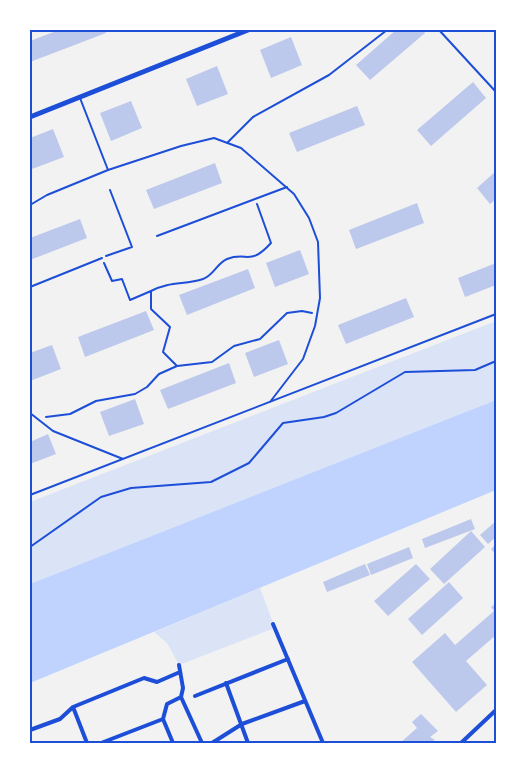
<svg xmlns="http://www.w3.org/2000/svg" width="526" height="773" viewBox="0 0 526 773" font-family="'PT Sans Narrow',sans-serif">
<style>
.green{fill:#dbe4f7}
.water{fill:#bfd3fe}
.building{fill:#bdc9ec}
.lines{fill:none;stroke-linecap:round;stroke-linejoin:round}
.path{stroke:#1d4ed8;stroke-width:2}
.service{stroke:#1d4ed8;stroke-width:2}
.minor{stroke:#1d4ed8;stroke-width:4}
.tertiary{stroke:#1d4ed8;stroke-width:5}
.neatline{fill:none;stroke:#1d4ed8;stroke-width:2}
</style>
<rect width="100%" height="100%" fill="#f2f2f2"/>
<!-- green -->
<path class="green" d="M496 321V400L30 584V502Z
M260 588 275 628 179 665 167 643 154 632Z"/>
<!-- water -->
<path class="water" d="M496 400V490L30 683V584Z"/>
<!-- building -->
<path class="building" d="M59 30H105L106 33 30 62V41Z
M396 30H423L425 33 370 80 356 65Z
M291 37 302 65 271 78 260 50Z
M217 66 228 94 197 106 186 79Z
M473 82 486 98 431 146 417 130Z
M131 101 142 128 111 141 100 113Z
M357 106 365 125 297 152 289 133Z
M53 129 64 157 32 169 30 163V138Z
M215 163 222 183 154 209 146 190Z
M496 171V199L490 204 477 188Z
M417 203 424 223 356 249 349 230Z
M80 219 87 238 30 260V238Z
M300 250 309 274 275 287 266 263Z
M496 263V285L465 297 458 278Z
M248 269 255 288 187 315 179 295Z
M406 298 414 317 346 344 338 325Z
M146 311 154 330 85 357 78 337Z
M279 340 288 364 254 377 245 353Z
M52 345 61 369 30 381V353Z
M229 363 236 383 168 409 160 390Z
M135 399 144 424 109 436 100 412Z
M48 434 56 454 30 464V442Z
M471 519 475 529 425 548 422 539Z
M496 521V537L488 544 480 535Z
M471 531 485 547 444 584 430 569Z
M496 544V555L491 549Z
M409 547 413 558 371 575 367 564Z
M365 564 370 575 327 592 323 582Z
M416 564 430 579 388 616 374 601Z
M449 582 463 598 422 635 408 619Z
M496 603V635L466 661 487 685 456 712 412 662 445 633 455 645 494 611 491 607Z
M421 714 438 731 430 737 435 740 428 743H400L417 728 412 722Z"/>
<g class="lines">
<!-- path -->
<path class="path" d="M106 256 132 247 110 190
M104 263 112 281 122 279 130 300 151 291
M177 366 163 352 170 327 151 309V291C170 281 185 285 203 279 214 275 217 263 227 259 248 251 249 267 271 243L257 204
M46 417 70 414 96 401 135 394 147 387 159 374 177 366 212 362 234 346 260 339 287 313 302 311 312 313
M30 547 101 497 131 488 211 482 249 463 283 423 324 417 336 413 405 372 475 370 496 361"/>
<!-- service -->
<path class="service" d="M439 30 496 92
M80 98 108 170
M227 143 253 117 329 75 387 30
M30 205 47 195 108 170 181 146 214 138 241 148 294 194 309 218 318 242 320 298 315 326 303 359 270 402
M157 236 287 187
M30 287 102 258
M30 413 53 431 123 459
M30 495 496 314"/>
<!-- minor -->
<path class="minor" d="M273 624 323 743
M179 665 183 688 181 697 202 743
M226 683 248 743
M195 696 288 659
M73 707 87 743
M163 719 173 743
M30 730 60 719 73 707 144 678 157 682 180 672
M101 743 163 719 167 704 181 697
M212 743 242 724 305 701
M461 743 496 710"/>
<!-- tertiary -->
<path class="tertiary" d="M30 117 248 30"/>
</g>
<!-- border -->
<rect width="526" height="773" fill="none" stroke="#ffffff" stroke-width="62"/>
<rect x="31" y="31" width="464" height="711" class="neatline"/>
</svg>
